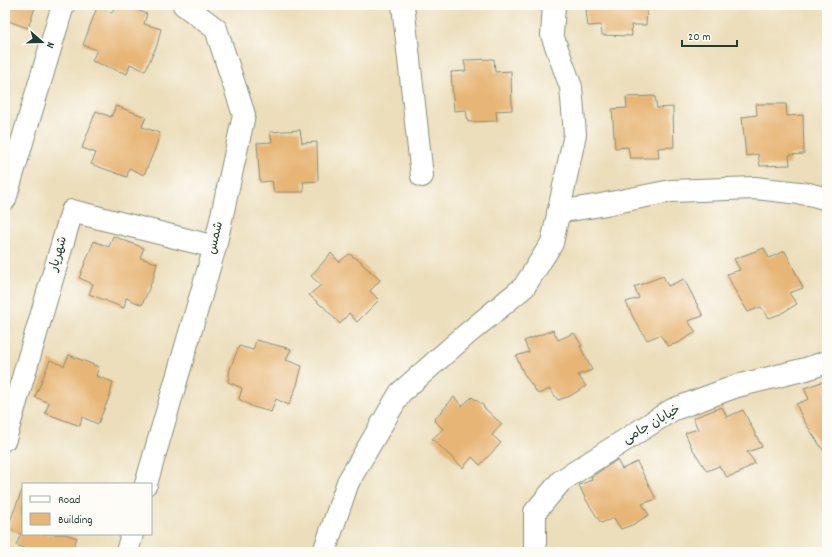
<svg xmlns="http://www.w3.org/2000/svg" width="832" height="557" viewBox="0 0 832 557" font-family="Dekko,'Playpen Sans Arabic',sans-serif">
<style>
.building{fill:#e7b575}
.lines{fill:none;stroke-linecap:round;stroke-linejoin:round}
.minor-casing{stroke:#868e78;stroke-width:24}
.minor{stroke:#fff;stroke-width:22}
.labels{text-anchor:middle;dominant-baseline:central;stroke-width:4;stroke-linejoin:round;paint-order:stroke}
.street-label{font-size:13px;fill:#1f3d34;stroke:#fdfcf7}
</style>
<rect width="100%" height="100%" fill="#fdfcf7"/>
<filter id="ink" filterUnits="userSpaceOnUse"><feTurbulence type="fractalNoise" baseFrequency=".025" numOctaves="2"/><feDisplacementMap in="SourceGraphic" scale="8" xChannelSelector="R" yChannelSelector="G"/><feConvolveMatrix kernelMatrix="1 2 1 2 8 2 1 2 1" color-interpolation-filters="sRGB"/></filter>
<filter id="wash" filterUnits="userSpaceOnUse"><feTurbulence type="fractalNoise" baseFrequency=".012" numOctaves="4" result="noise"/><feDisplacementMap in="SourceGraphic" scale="16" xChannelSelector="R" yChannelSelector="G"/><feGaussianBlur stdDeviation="0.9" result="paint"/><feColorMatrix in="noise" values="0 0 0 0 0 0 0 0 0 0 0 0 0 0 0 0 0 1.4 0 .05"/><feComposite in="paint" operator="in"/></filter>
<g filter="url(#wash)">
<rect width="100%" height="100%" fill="#ecdebb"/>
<g id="blocks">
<!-- building -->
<path class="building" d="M5 5H36L28 28 5 20Z
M115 5H124L147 14 144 24 161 29 157 45 145 71 130 64 127 74 92 61 97 50 83 45 97 7 112 13Z
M594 5H636V9H647L646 25H631L632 36 602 35 601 25 588 26 586 10 594 8Z
M494 59 495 72 511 71 512 110 496 111 497 121 468 122 466 110 454 111 451 72 466 71 464 60Z
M655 96 657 108 673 107 674 147 658 148 659 158H630L628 147 615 148 612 109 627 108 626 97Z
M756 104H786L787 116 803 115 804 154 789 155 790 165 760 166 758 154 746 156 742 117 757 115Z
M116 106 146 117 142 127 160 133 155 149 144 175 129 168 127 177 91 164 96 153 82 148 96 111 111 117Z
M300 130 302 143 317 142 318 181 303 182 304 192H274L272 181 260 182 257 143 272 142 270 132Z
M113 236 144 248 140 258 157 263 153 279 142 305 126 298 124 308 89 294 93 284 79 278 94 241 109 247Z
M764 248 769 258 785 251 803 288 789 293 797 304 780 314 769 318 761 307 748 312 734 289 727 274 740 270 734 259Z
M331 253 339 262 349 254 362 262 361 263 380 280 370 291 379 300 357 322 349 313 340 324 323 306H322L309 295 321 285 311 276Z
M663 276 668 286 684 279 703 316 688 321 696 332 678 343 668 346 660 335 647 340 634 319 626 302 639 298 634 287Z
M553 330 558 340 574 333 582 346H580L592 370 578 375 586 386 570 396 558 400 550 389 538 394 524 374 516 356 529 352 524 341Z
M256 340 291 349 286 360 302 366 297 385 289 405 276 399 271 412 253 407 239 399 242 388 228 382 230 369 239 346 253 350Z
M69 355 99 367 96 376 113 382 110 395 98 424 82 417 80 426 45 413 49 403 35 397 50 360 64 366Z
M827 380V456L804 421 796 404 809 399 804 388Z
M454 397 462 406 472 397 484 406 483 407 502 424 492 435 501 443 480 465 472 457 463 468 432 439 443 429 434 420Z
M722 407 727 417 743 410 762 447 747 452 755 463 739 473 727 477 719 466 707 471 692 448 685 433 698 429 693 418Z
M617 460 622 469 637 462 656 499 642 504 649 515 632 525 621 529 614 518 601 523 586 500 579 485 592 480 591 477Z
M22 490H23V534H65L77 538 71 552H34L16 545 21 534 7 529Z"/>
</g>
</g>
<g filter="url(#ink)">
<use href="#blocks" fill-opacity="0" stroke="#868e78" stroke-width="1"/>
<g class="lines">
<defs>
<path id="minor" d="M403 5 422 176
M5 199 63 5
M558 212 601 205 671 191 755 188 809 194 827 199
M5 439 72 211 215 247
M146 484 215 247 244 115 216 29 184 5
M127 552 132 534
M324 552 348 482 400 393 467 334 524 287 552 243 575 134 571 87 552 35 554 5
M535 552V512L561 481 672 410 737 386 806 369 827 362"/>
</defs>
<!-- minor casing -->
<use href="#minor" class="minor-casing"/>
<!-- minor -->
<use href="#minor" class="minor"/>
</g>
</g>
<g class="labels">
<!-- street labels -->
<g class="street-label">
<text transform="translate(216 238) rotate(-77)">شمس</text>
<text transform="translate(59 254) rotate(-74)">شهریار</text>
<text transform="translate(652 425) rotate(-30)">خیابان جامی</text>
</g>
</g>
<!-- margin -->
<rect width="832" height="557" fill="none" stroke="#fdfcf7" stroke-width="20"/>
<!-- legend -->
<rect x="22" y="483" width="130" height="52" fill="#fdfcf7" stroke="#a4b0a9"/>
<rect x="30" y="496" width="20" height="6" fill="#ffffff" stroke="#a4b0a9"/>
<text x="58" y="503" font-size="12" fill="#1f3d34">Road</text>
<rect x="30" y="513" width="20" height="12" fill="#e7b575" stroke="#a4b0a9"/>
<text x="58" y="523" font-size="12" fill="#1f3d34">Building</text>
<!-- north arrow -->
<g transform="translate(42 42) rotate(110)" stroke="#fdfcf7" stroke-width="3" paint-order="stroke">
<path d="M0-3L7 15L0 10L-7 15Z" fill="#1f3d34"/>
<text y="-6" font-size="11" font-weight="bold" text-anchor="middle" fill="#1f3d34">N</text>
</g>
<!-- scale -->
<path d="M682 40v6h55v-6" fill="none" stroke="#1f3d34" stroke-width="2"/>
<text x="688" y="40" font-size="12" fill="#1f3d34" stroke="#fdfcf7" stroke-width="3" paint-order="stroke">20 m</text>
</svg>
